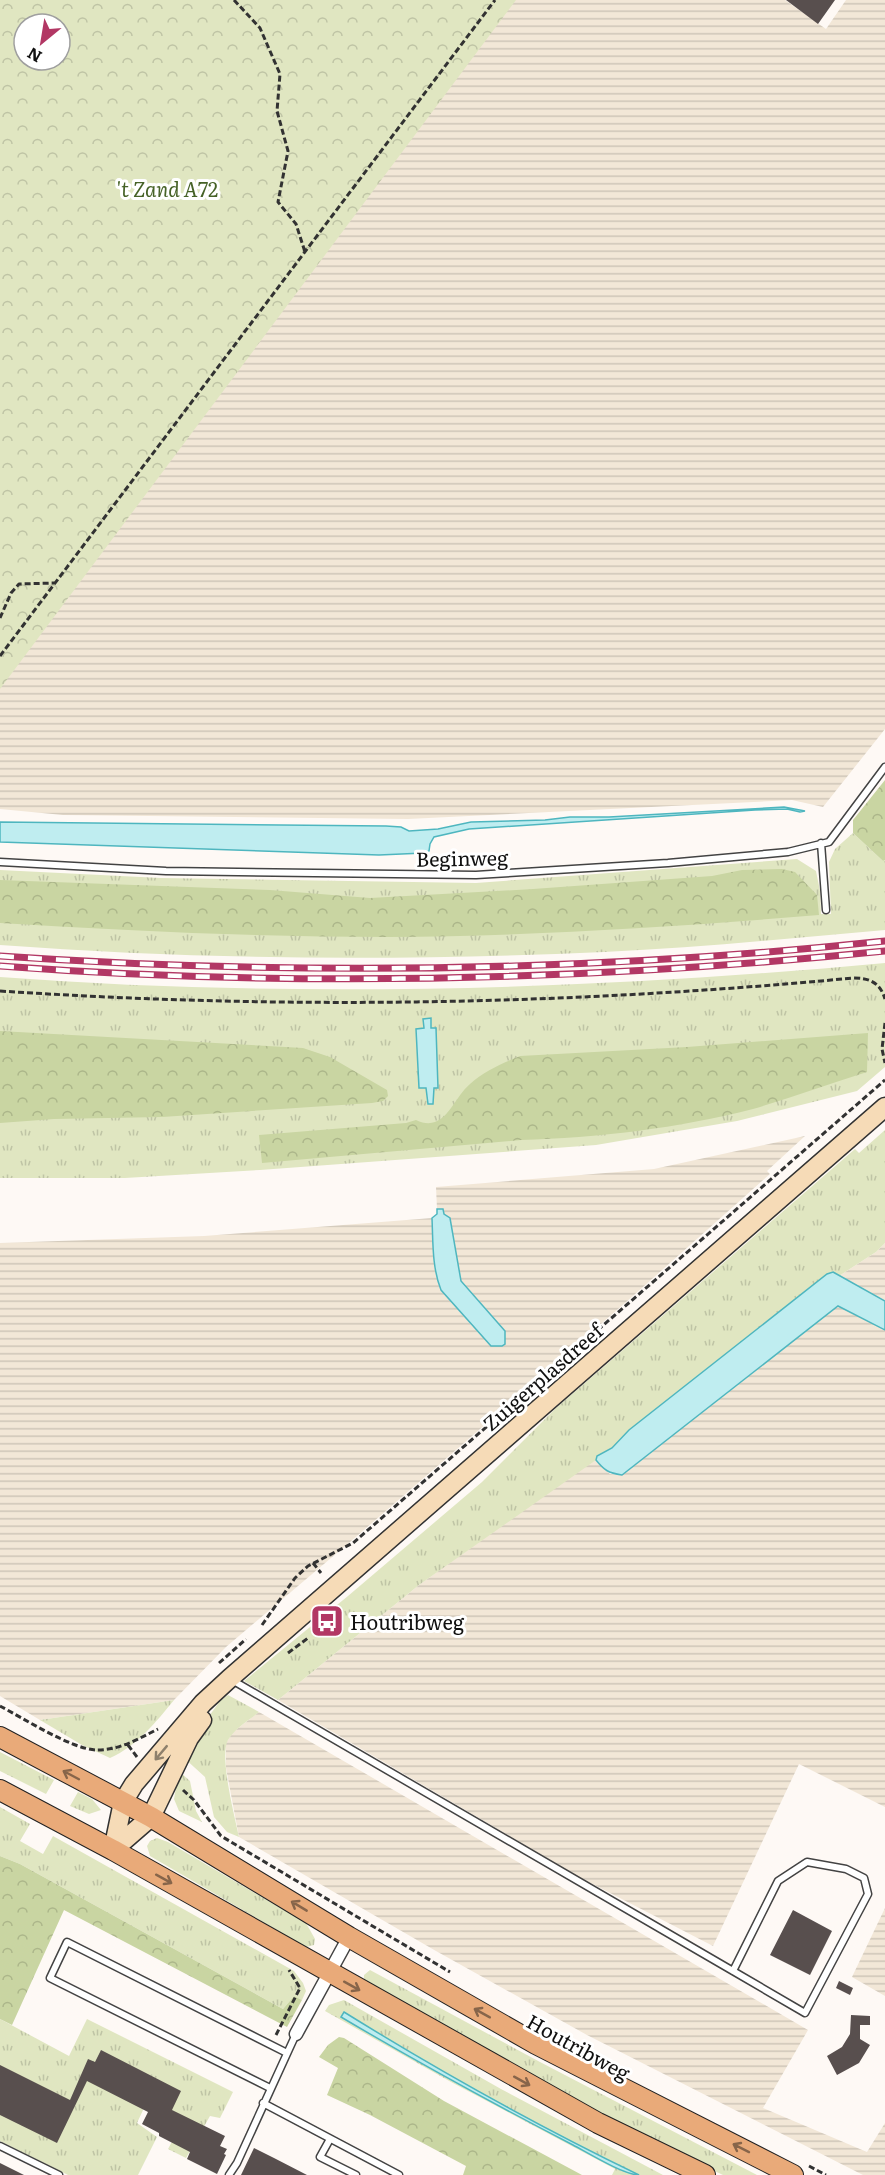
<svg xmlns="http://www.w3.org/2000/svg" width="885" height="2175" viewBox="0 0 885 2175" font-family="Literata,serif">
<style>
.farmland{fill:url(#farmland-rules)}
.grass{fill:url(#grass-tufts)}
.forest{fill:url(#forest-crowns)}
.park{fill:url(#park-crowns);fill-rule:evenodd}
.water{fill:#bfedf0;stroke:#4eb6bf;stroke-width:1.5}
.building{fill:#584f4e}
.lines{fill:none;stroke-linecap:round;stroke-linejoin:round}
.service-casing{stroke:#434343;stroke-width:9}
.minor-casing{stroke:#434343;stroke-width:15}
.secondary-casing{stroke:#323232;stroke-width:21}
.primary-casing{stroke:#212121;stroke-width:22}
.path{stroke:#323232;stroke-width:3;stroke-dasharray:6 3;stroke-linecap:butt}
.service{stroke:#fff;stroke-width:6}
.minor{stroke:#fff;stroke-width:12}
.secondary{stroke:#f6dbb7;stroke-width:18}
.primary{stroke:#e9aa79;stroke-width:20}
.rail-casing{stroke:#b23764;stroke-width:7}
.rail{stroke:#fff;stroke-width:4.5;stroke-dasharray:14;stroke-linecap:butt}
.oneway{stroke:#8e806c}
.oneway2{stroke:#87654a}
.labels{text-anchor:middle;dominant-baseline:central;stroke-width:6;stroke-linejoin:round;paint-order:stroke}
.park-label{font-size:20px;font-style:italic;fill:#466227;stroke:#fff}
.street-label{font-size:20px;fill:#101010;stroke:#fff}
.poi-label{font-size:20px;fill:#101010;stroke:#fff;text-anchor:start}
</style>
<defs>
<pattern id="farmland-rules" width="6" height="5" patternUnits="userSpaceOnUse" patternTransform="scale(1.5)"><rect width="6" height="5" fill="#f2e7d7"/><path d="M0 2.5h6" fill="none" stroke="#cec5b8"/></pattern>
<pattern id="grass-tufts" width="24" height="20" patternUnits="userSpaceOnUse" patternTransform="scale(1.5)"><rect width="24" height="20" fill="#e0e6c1"/><path d="M3 7l-1-3M5 7V3M7 7l1-3M15 17l-1-3M17 17v-4M19 17l1-3" fill="none" stroke="#bfc4a5"/></pattern>
<pattern id="forest-crowns" width="20" height="18" patternUnits="userSpaceOnUse" patternTransform="scale(1.5)"><rect width="20" height="18" fill="#c9d5a2"/><path d="M2 6a3 3 0 1 1 6 0M12 15a3 3 0 1 1 6 0" fill="none" stroke="#acb68a"/></pattern>
<pattern id="park-crowns" width="20" height="18" patternUnits="userSpaceOnUse" patternTransform="scale(1.5)"><rect width="20" height="18" fill="#e0e6c1"/><path d="M2 6a3 3 0 1 1 6 0M12 15a3 3 0 1 1 6 0" fill="none" stroke="#bfc4a5"/></pattern>
</defs>
<rect width="100%" height="100%" fill="#fef9f5"/>
<!-- farmland -->
<path class="farmland" d="M511 0H785L826 29 846 0H885V729L823 807 792 800 408 819 63 815 0 809V687Z
M805 1136 767 1171 770 1174 625 1303 357 1536 226 1647 174 1700 40 1720 0 1696V1243L204 1236 432 1218 437 1280 441 1290 473 1327 504 1342 505 1331 461 1281 450 1218 444 1214 443 1209H437L436 1187 654 1169Z
M885 1243V1301L839 1276 876 1252Z
M839 1305 885 1330V1807L799 1764 713 1946 581 1878 278 1700 419 1585 586 1465 596 1460 610 1474 622 1475Z
M259 1712 808 2030 763 2108 867 2152 885 2123V2175H863L587 2035 436 1951 239 1837 226 1768V1743L233 1732Z
M885 1908V1996L852 1977Z"/>
<!-- grass -->
<path class="grass" d="M853 833 883 861 885 860V930C792 938 698 948 604 952 403 961 201 960 0 945V870L161 878 476 883 797 859 816 871 820 891 821 914H831L829 862 835 849Z
M885 963V1067L857 1091 737 1121 596 1145 260 1170 125 1178H0V977C295 999 591 990 885 963Z
M885 1130V1243L876 1252 839 1276 833 1272 629 1430 612 1448 596 1460 419 1585 278 1700 244 1681 348 1596 482 1482 556 1408 855 1149 859 1153Z
M228 1695 259 1712C248 1721 235 1728 228 1740 219 1757 235 1817 239 1837L227 1832 214 1817 205 1777 183 1757 186 1748 220 1701Z
M174 1700C157 1721 136 1747 110 1758L82 1745 40 1720Z
M0 1752 54 1780 46 1794 0 1771Z
M179 1771 190 1781 196 1811 202 1822 179 1811 174 1799Z
M78 1792 92 1799 101 1810 89 1814 70 1806Z
M0 1807 30 1824 20 1841 43 1854 53 1836 294 1971 303 1983 306 1991 302 2000 294 1996 283 2009 20 1864 0 1856Z
M157 1838 168 1842 306 1923 315 1939 314 1945 306 1947 150 1856 147 1846 150 1841Z
M370 1970 540 2062 757 2175H723L620 2126 364 1983V1975Z
M344 2000 501 2089 663 2175H612L615 2169 451 2082 325 2011 329 2005Z
M0 2019 69 2056 87 2019 233 2092 220 2118 210 2116 186 2158 168 2149 181 2125 88 2079 144 2108 137 2123 157 2137 138 2175H68L0 2141Z"/>
<!-- forest -->
<path class="forest" d="M885 780V860L883 861 853 833V820Z
M782 869 795 872 817 895 819 915C676 927 533 936 389 937 259 937 130 931 0 923V880L270 890 370 898 533 889 712 876 742 870Z
M0 1031 303 1048 330 1057 387 1090 388 1096 383 1101 372 1103 162 1117 54 1119 0 1123Z
M868 1033 867 1072C829 1084 791 1098 753 1109 679 1128 597 1138 521 1140L262 1163 259 1135 406 1123 416 1120C445 1134 453 1098 470 1084 484 1071 503 1063 520 1056L687 1047Z
M0 1856 20 1864 283 2009 294 1996 302 2000 287 2027 64 1910 12 2025 0 2019Z
M339 2037 344 2038 444 2101 582 2175H463L466 2166 370 2115 327 2095 338 2068 319 2057 328 2045Z"/>
<!-- park -->
<path class="park" d="M0 0H516L0 689ZM24 24H60V60H24Z"/>
<!-- water -->
<path class="water" d="M784 807 805 811 800 812 787 809 755 810 469 829 434 837 430 844 429 851 424 853 379 855 0 842V822L386 826 401 827 409 831 438 829 471 822 545 820 570 817H609Z
M431 1018V1028H436L438 1088H434L433 1104H428L426 1088H419L416 1029 424 1028 423 1019Z
M437 1209H443L444 1214 450 1218 461 1281 505 1331V1344L502 1346H491L441 1290C432 1268 433 1241 432 1218L437 1214Z
M833 1272 885 1301V1330L838 1306 622 1475C608 1473 604 1470 596 1460L597 1456 612 1448 629 1430 827 1274Z
M344 2012C439 2071 538 2126 639 2175 624 2175 588 2153 573 2145 494 2104 417 2062 341 2017Z"/>
<!-- building -->
<path class="building" d="M786 0H835L818 24Z
M793 1910 832 1931 810 1975 770 1955Z
M839 1981 853 1988 850 1995 836 1988Z
M851 2015 870 2016V2025H860V2039L870 2045 859 2063 837 2075 827 2056 842 2047 850 2034Z
M101 2050 181 2091 172 2110 225 2136 220 2146 227 2149 224 2154 226 2155 217 2174 187 2159 190 2152 159 2136V2133L142 2124 148 2112 87 2081 57 2143 0 2115V2065L70 2100 88 2059 95 2062Z
M254 2148 274 2158 307 2175H241Z
M0 2163 24 2175H0Z"/>
<g class="lines">
<defs>
<path id="service" d="M821 843 826 910
M0 862 166 871 476 875 668 863 788 852 829 842 885 767
M232 1680 733 1971 805 2013 868 1894 864 1878 846 1869 807 1862 778 1881 733 1971
M270 2088 50 1978 67 1942 287 2053
M263 2103 399 2175
M330 2139 320 2157 356 2175
M0 2146 59 2175
M229 2175 237 2163 296 2034"/>
<path id="minor" d="M296 2034 349 1937"/>
<path id="secondary" d="M113 1850 123 1802 134 1784 203 1703 229 1679 885 1107
M113 1850 151 1817 189 1738 202 1720"/>
<path id="primary" d="M0 1737 151 1817 349 1937 536 2044 793 2175
M0 1790 113 1850 598 2123 705 2175"/>
</defs>
<!-- service casing -->
<use href="#service" class="service-casing"/>
<!-- minor casing -->
<use href="#minor" class="minor-casing"/>
<!-- secondary casing -->
<use href="#secondary" class="secondary-casing"/>
<!-- primary casing -->
<use href="#primary" class="primary-casing"/>
<!-- path -->
<path class="path" d="M234 0 260 28 280 74 277 111 288 151 278 202 296 224 305 252
M0 618 11 593 19 584 55 583
M0 656 495 0
M0 991C287 1010 567 1005 853 978 869 978 880 982 885 999
M885 1023 882 1049 885 1063
M313 1563 321 1573
M262 1625 295 1578 308 1566 353 1543 885 1080
M288 1653 308 1638
M219 1663 246 1639
M0 1706C23 1718 73 1750 97 1750 120 1750 138 1739 158 1729
M128 1745 137 1757
M183 1790 194 1800 221 1836 450 1972
M276 2035 300 1988 289 1970
M809 2166 826 2175"/>
<!-- service -->
<use href="#service" class="service"/>
<!-- minor -->
<use href="#minor" class="minor"/>
<!-- secondary -->
<use href="#secondary" class="secondary"/>
<!-- primary -->
<use href="#primary" class="primary"/>
<defs>
<path id="rail" d="M0 956C295 976 591 972 885 941
M0 966C295 988 591 981 885 951"/>
</defs>
<!-- rail casing -->
<use href="#rail" class="rail-casing"/>
<!-- rail -->
<use href="#rail" class="rail"/>
</g>
<!-- one-way arrows -->
<defs><path id="oneway-shaft" d="M-6 0H5M1.5-3L5.5 0L1.5 3" fill="none" stroke-width="1.6" stroke-linecap="round" stroke-linejoin="round" transform="scale(1.5)"/></defs>
<use class="oneway" href="#oneway-shaft" transform="translate(161 1753) rotate(130)"/>
<g class="oneway2">
<use href="#oneway-shaft" transform="translate(71 1775) rotate(-152)"/>
<use href="#oneway-shaft" transform="translate(164 1879) rotate(29)"/>
<use href="#oneway-shaft" transform="translate(299 1906) rotate(-149)"/>
<use href="#oneway-shaft" transform="translate(352 1986) rotate(29)"/>
<use href="#oneway-shaft" transform="translate(482 2013) rotate(-151)"/>
<use href="#oneway-shaft" transform="translate(522 2081) rotate(29)"/>
<use href="#oneway-shaft" transform="translate(741 2148) rotate(-153)"/>
</g>
<!-- icons -->
<defs>
<symbol id="bus-square" viewBox="-11 -11 22 22"><rect x="-9" y="-9" width="18" height="18" rx="4" fill="#b23764" stroke="#fff"/><path d="M-5-6H5V4H4V6H2V4H-2V6H-4V4H-5ZM-3.5-4V0h7V-4ZM-3.5 1.2v1.5H-2V1.2ZM2 1.2v1.5H3.5V1.2Z" fill="#fff"/></symbol>
</defs>
<g fill-rule="evenodd">
<use href="#bus-square" x="308" y="1602" width="38" height="38"/>
</g>
<g class="labels">
<!-- park labels -->
<g class="park-label">
<text x="167" y="188">'t Zand A72</text>
</g>
<!-- street labels -->
<g class="street-label">
<text transform="translate(462 857) rotate(-1)">Beginweg</text>
<text transform="translate(542 1376) rotate(-41)">Zuigerplasdreef</text>
<text transform="translate(579 2046) rotate(29)">Houtribweg</text>
</g>
<!-- poi labels -->
<g class="poi-label">
<text x="350" y="1621">Houtribweg</text>
</g>
</g>
<!-- north arrow -->
<g transform="translate(42 42) rotate(210)"><circle r="28" fill="#ffffff" stroke="#9f9f9f" stroke-width="1.5"/>
<path d="M0-4.5L10 22L0 15L-10 22Z" fill="#b23764"/>
<text y="-9" font-size="16" font-weight="bold" text-anchor="middle" fill="#101010">N</text>
</g>
</svg>
